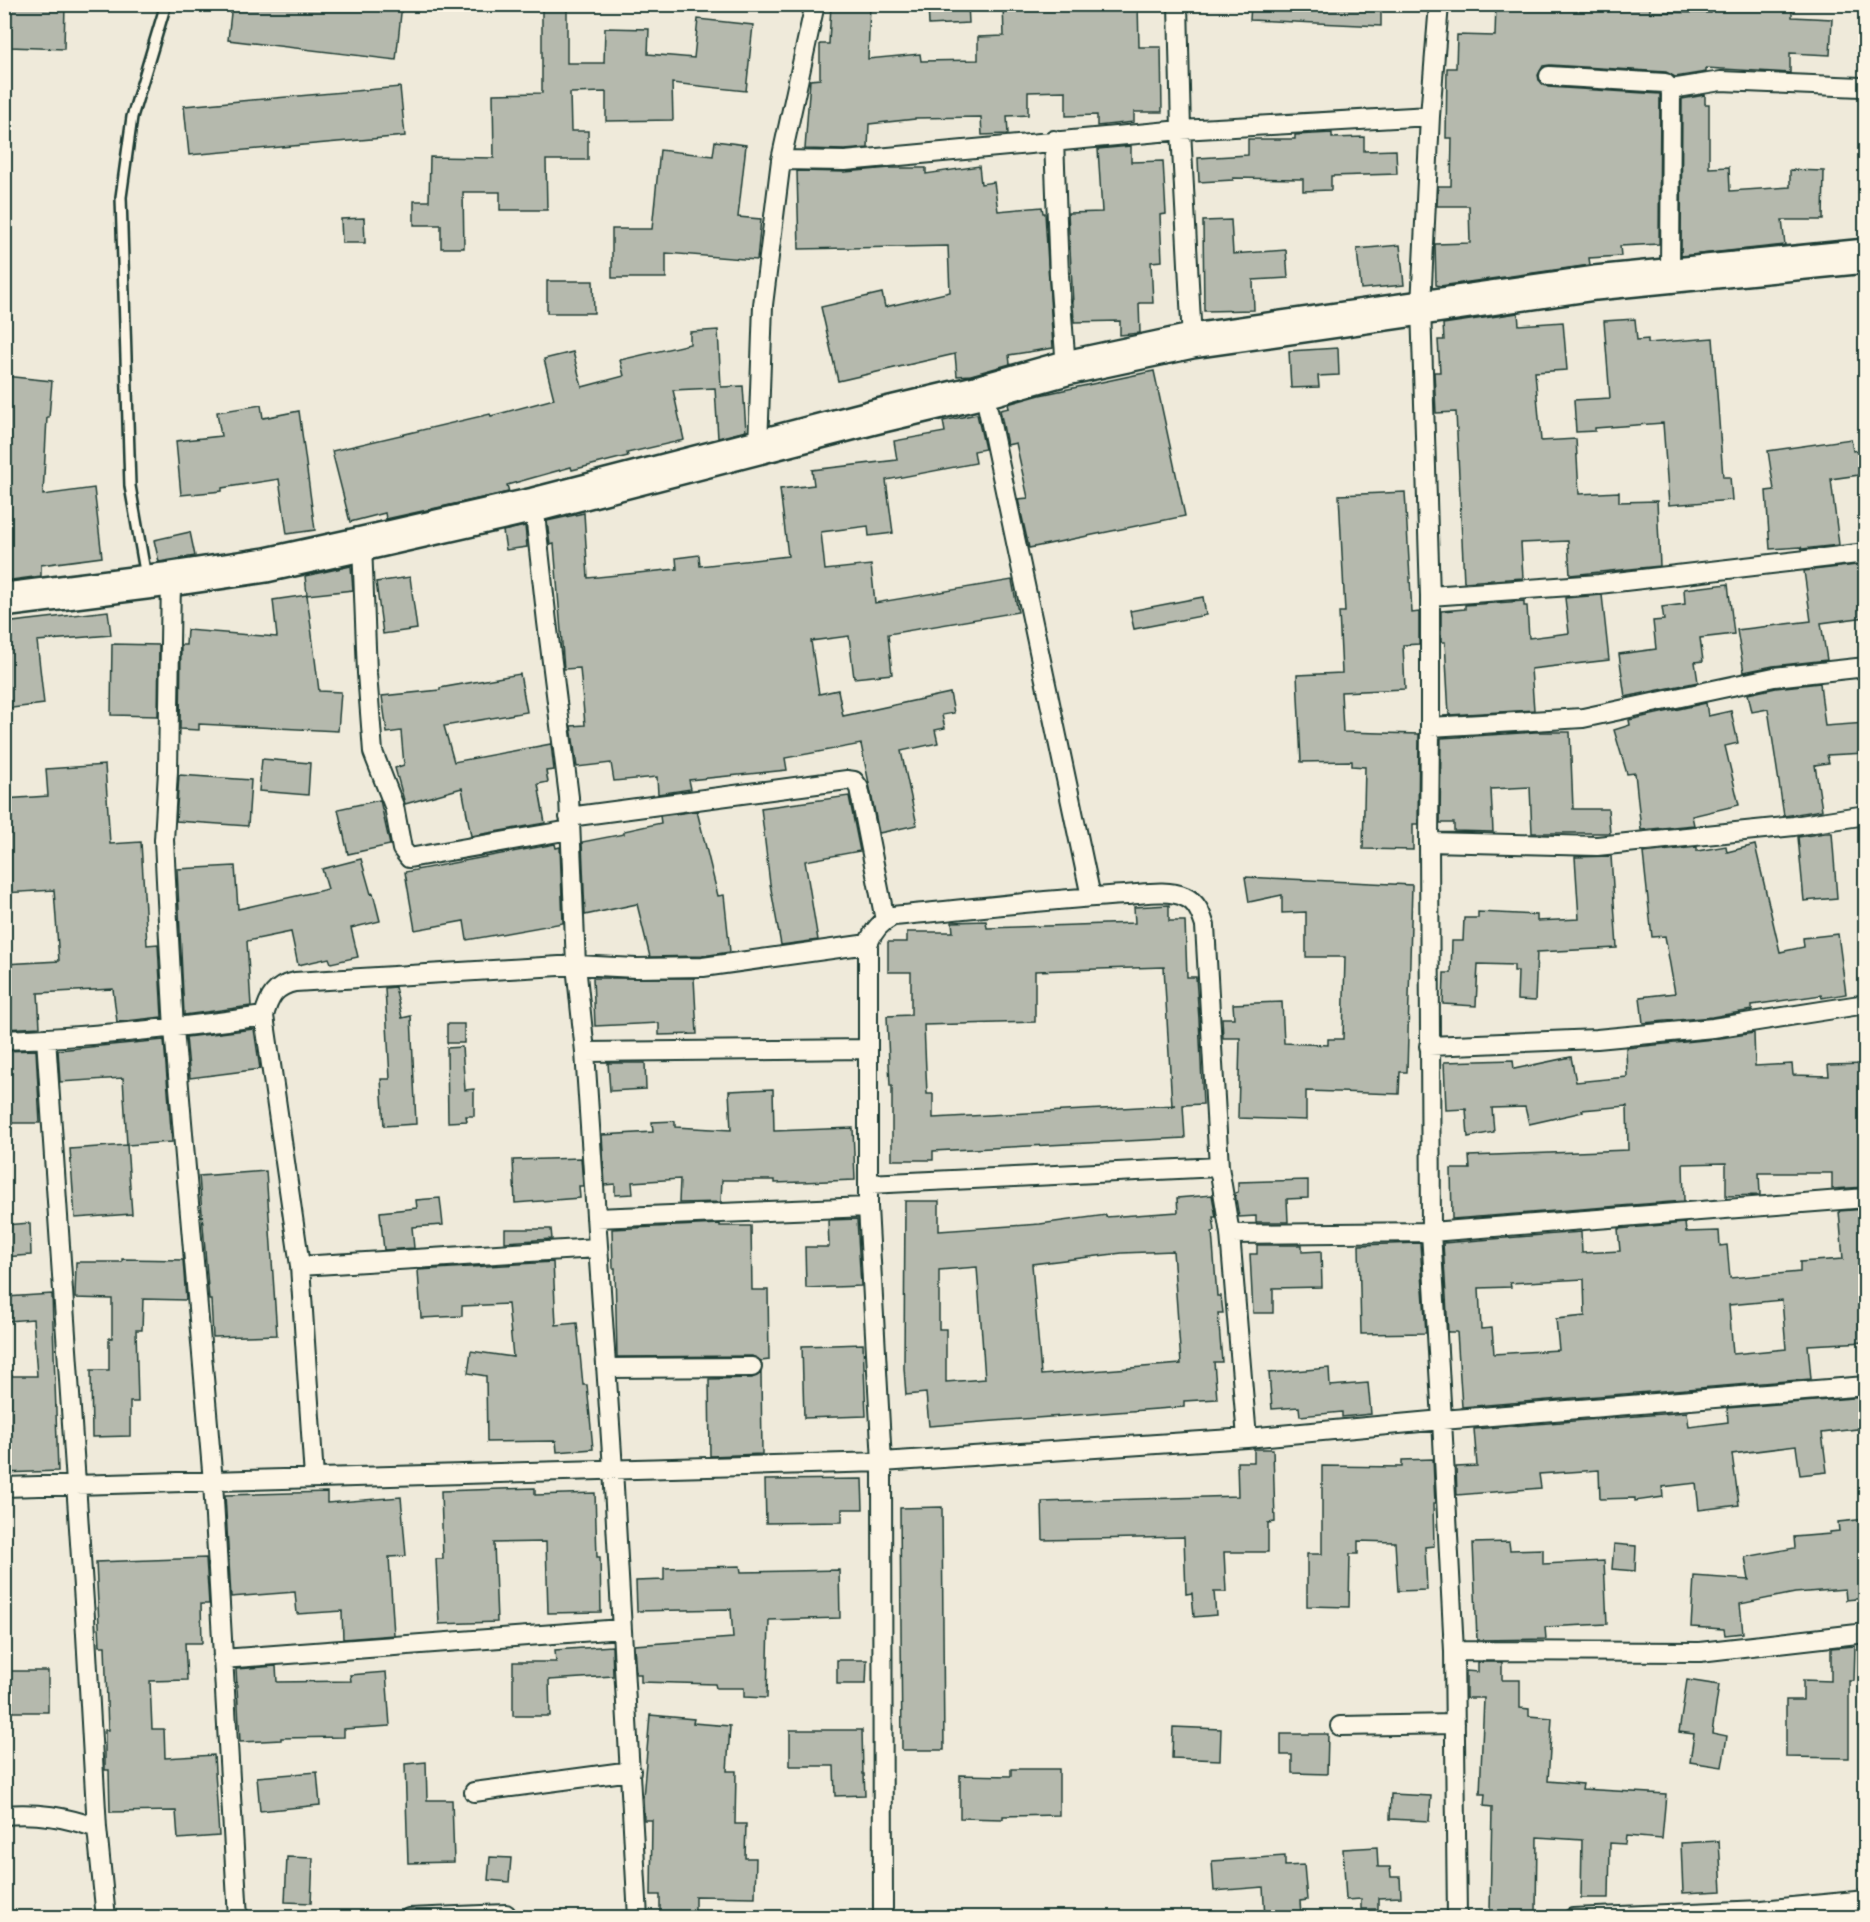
<svg xmlns="http://www.w3.org/2000/svg" width="1870" height="1922" viewBox="0 0 1870 1922" font-family="'Gochi Hand',sans-serif">
<style>
.building{fill:#b5b9ad;stroke:#1f3d34;stroke-width:1.5;fill-rule:evenodd}
.lines{fill:none;stroke-linecap:round;stroke-linejoin:round}
.lane-casing{stroke:#1f3d34;stroke-width:14}
.street-casing{stroke:#1f3d34;stroke-width:22}
.highway-casing{stroke:#1f3d34;stroke-width:38}
.lane{stroke:#fcf5e5;stroke-width:9}
.street{stroke:#fcf5e5;stroke-width:18}
.highway{stroke:#fcf5e5;stroke-width:33}
</style>
<rect width="100%" height="100%" fill="#efeada"/>
<filter id="ink" filterUnits="userSpaceOnUse"><feTurbulence type="fractalNoise" baseFrequency=".0167" numOctaves="2"/><feDisplacementMap in="SourceGraphic" scale="12" xChannelSelector="R" yChannelSelector="G"/><feConvolveMatrix kernelMatrix="1 2 1 2 8 2 1 2 1" color-interpolation-filters="sRGB"/></filter>
<g filter="url(#ink)">
<!-- building -->
<path class="building" d="M11 4H65L64 49 10 47Z
M232 4H402L396 60 228 40Z
M542 4H567V63H604L605 28 649 29 648 54 694 58 698 19 753 25 746 91 672 83 673 120 606 121V92L570 93 571 131H588V160H546L547 210H500V192H463L464 248H441V225H414V201H429L430 157 494 158 493 94 542 93Z
M831 4H870L868 59 920 54 921 61 978 60V37L1004 36 1003 4H1138L1139 47H1161L1162 112H1134V122L1097 126V115L1066 116V91L1028 92V115L1007 116 1008 134 982 135 981 117 915 118V119L869 124 868 148 845 150 805 149 810 80 820 79V44H829Z
M928 4H968L969 23 929 25Z
M1251 4H1381V26L1250 20Z
M1496 4H1524V8L1609 11 1610 4H1650V12L1711 13V4H1792V17L1832 19 1830 55 1790 53V73L1706 68V72L1675 77 1666 72 1550 65 1543 66 1538 75 1539 80 1548 87 1660 94 1659 244 1620 246 1621 256 1589 258 1590 265 1440 286 1436 285 1435 244 1470 243 1469 206H1437L1438 186H1451L1452 138H1446L1447 68H1456L1457 35 1495 36Z
M400 87 405 136 189 155 184 106Z
M1705 95V104H1709V168L1729 167 1730 191 1790 187V170L1824 171 1823 220H1782L1785 245 1681 256 1682 99Z
M1332 133V138L1364 137V151L1396 150 1397 174 1331 176V190L1303 191V179L1233 178V180L1199 182 1198 158 1248 155V139H1295V135Z
M715 141 746 145 738 217 761 219 757 260 666 253V278H612V229H652L660 150 713 156Z
M1131 146V162L1163 161 1166 214 1160 215 1162 261 1151 262 1153 303H1139L1140 333 1120 335V321L1074 322 1068 213 1102 212 1098 149Z
M979 166 981 184 994 182 998 211 1042 207 1043 213H1045L1053 348 1009 355 1010 364 971 375 957 376 955 354 838 381 821 307 882 293 885 307 950 292 948 246 799 249 797 171 845 172 890 168H926V174Z
M364 218 365 243H342L341 219Z
M1231 220 1233 254 1286 250 1288 278 1253 280 1254 310 1204 311 1203 221Z
M1400 245 1404 285 1361 289 1357 249Z
M547 281H593L594 313H547Z
M1518 313 1519 325 1563 322 1567 370 1535 372 1541 441 1576 439 1579 494 1619 492V502L1657 501 1660 566 1570 575 1568 541 1521 543 1523 578 1464 582 1456 412 1436 413 1434 372H1440L1438 340H1444L1443 324Z
M1635 319 1637 340 1648 339V343L1713 338 1723 477H1730L1732 500 1669 505 1663 423 1595 428V431L1576 432 1574 400 1610 398 1604 321Z
M718 330 721 387 743 386 746 431 718 438 715 388 673 390 684 440 627 453 628 456 572 470 571 467 507 485 509 492 386 519 385 513 350 522 332 451 490 414 491 416 554 399 544 359 573 352 582 387 624 376 620 360 690 344V332Z
M1338 348 1339 375 1318 376 1319 387 1291 388 1289 351Z
M1154 371 1185 516 1029 548 1018 499 1028 498 1016 443 1007 445 1000 410 1009 408 1008 404 1040 395Z
M4 376 52 381 49 417H47L43 495 94 488 102 557 41 565V576L4 581Z
M261 405 263 418 299 411 315 530 287 534 279 479 222 488V491L181 495 176 441 221 436 217 412Z
M977 414 985 449 974 451 976 463 886 480 893 533 869 536 868 526 821 532 825 570 871 565 875 603 1012 580 1018 612 888 634 892 674 854 678 849 636 811 641 819 694 838 690 843 716 950 693 954 713 942 715 945 728 935 730 938 743 901 751 917 825 879 833 861 744 785 758 787 770 689 780 691 789 658 794 657 777 614 781 611 763 577 767 571 726 585 725 580 668 564 669 554 544 550 545 547 521 584 513 588 578 677 569 676 558 699 555 700 566 788 556 780 489 814 485 812 470 897 460 894 441 945 432 943 421Z
M1851 439 1853 451 1866 449V474L1831 479 1839 545 1802 549 1801 547 1770 549 1766 491 1774 490 1768 451Z
M1405 492 1412 613 1419 612V644L1403 645 1405 689 1341 692 1343 732 1419 734 1418 824H1413V850L1363 849 1365 767 1352 766V761L1301 762 1297 675 1342 673 1339 612H1345L1339 495Z
M525 526 527 547 506 550 503 531Z
M190 532 195 556 159 562 154 540Z
M1866 564V617L1821 623 1827 660 1773 666 1744 672 1737 630 1811 621 1804 571Z
M351 566 353 590 307 595 305 576Z
M410 577 417 629 383 634 376 582Z
M1728 584 1734 634 1700 638 1703 661 1695 662 1698 682 1625 697 1619 654 1656 649 1653 621 1664 620 1662 607 1685 604 1684 589Z
M307 595 319 691 341 692 338 731 199 724V730L180 729 181 645H186L187 630 277 637 273 600Z
M1602 595 1609 660 1531 669 1534 710 1449 715 1445 642H1441V611L1465 609V605L1524 601V606H1527L1529 638 1569 633 1565 598Z
M1203 597 1206 615 1134 629 1130 611Z
M108 611 111 635 37 641 44 704 4 709V623Z
M112 644 159 645 158 716 111 715Z
M520 674 527 712 444 726 454 762 551 744 554 770 546 771 548 782 538 784 545 823 471 836 462 788 405 804 395 768 404 765 401 731 387 733 382 696 440 690V688Z
M1820 683 1825 726 1866 723V753L1827 755 1829 763 1815 765 1822 810 1784 816 1768 709 1752 712 1748 694 1776 688Z
M1706 703 1708 716 1731 711 1738 743 1725 746 1739 805 1692 816 1694 825 1641 830 1635 773 1627 774 1614 730 1630 725 1629 720Z
M1535 732H1570L1573 809H1608L1610 833H1532L1530 787 1491 789 1493 832 1454 831V823H1440L1441 738Z
M262 759 310 763 308 795 259 791Z
M105 765 110 844 141 842 147 945 158 944 162 1017 117 1022 113 989 38 993 40 1027 4 1029V964L59 961 54 890 4 893V799L48 796 46 769Z
M179 775 251 780 248 826 176 821Z
M849 796 860 851 805 861 818 940 781 945 770 884 761 808Z
M380 800 390 845 348 854 338 809Z
M697 811 718 896 724 895 730 952 702 956 650 957 637 904 585 915 582 842 624 834V831L661 823 660 816Z
M1825 833H1832L1837 898 1804 901 1798 837Z
M555 844 556 848 560 847 563 923 467 940 464 921 415 930 405 872Z
M1755 845 1780 952 1804 947 1803 938 1838 934 1846 994 1822 998 1821 995 1752 1005V1010L1712 1017 1643 1023 1640 997 1675 993 1665 936 1652 937 1643 853 1697 847V851L1726 846 1727 852Z
M1611 856 1617 948 1537 952 1535 1001 1517 1000 1518 971H1514V965L1478 964 1476 1006 1443 1004 1444 973H1451L1452 941H1463L1464 918H1478V912L1537 915V921L1579 919 1575 857Z
M361 859 371 894 373 893 380 921 351 928 358 957 331 963 329 958 298 965 291 932 247 941 251 1006 184 1015 177 869 235 866 238 909 328 889 322 869Z
M1245 877 1412 885 1407 1072H1400L1399 1094 1306 1091V1120L1238 1118 1240 1038H1223L1222 1018H1234L1233 1004 1282 1002 1284 1043 1328 1045V1039H1343L1345 957H1306V912L1282 913V895L1249 902Z
M1169 905V921H1185L1187 977H1196L1199 1019 1203 1104 1183 1105 1185 1138 933 1151V1160H892V1086H890L887 1016 911 1015V972H888V942H907V932H953L952 922 986 921 987 928 1135 923 1134 907ZM1164 967 1172 1106 1176 1105 933 1118V1094H927L924 1025 1035 1022V971Z
M593 978H694L697 1034 659 1035V1023L595 1026Z
M395 987 402 1018 411 1016 416 1124 384 1126 381 1079H390L385 988Z
M447 1024H464V1043H447Z
M254 1029 260 1069 190 1078 186 1037Z
M1754 1033 1755 1066 1792 1064 1793 1075 1829 1076 1828 1065 1866 1064V1187L1832 1189V1173H1759L1760 1195 1726 1196V1163L1683 1164 1684 1201 1452 1219 1451 1169H1470L1469 1156 1628 1150 1627 1106 1582 1110 1583 1112 1529 1124 1525 1107 1492 1108 1494 1132 1468 1137 1466 1109 1446 1110 1444 1062 1513 1060 1514 1069 1571 1057 1576 1082 1627 1077 1626 1048 1714 1039Z
M164 1040 172 1142 127 1145 123 1078 60 1082 58 1050Z
M462 1047 465 1090 474 1089V1116H466L467 1121 448 1122 447 1048Z
M36 1050 40 1123H4V1051Z
M608 1063H645L646 1089 610 1091Z
M773 1089 774 1131 853 1128 855 1180 775 1183V1180H722L721 1202 679 1203 680 1179 632 1182 633 1194 615 1195V1184L605 1185 602 1135 653 1132 652 1122 675 1121V1127L731 1130 729 1091Z
M127 1145 132 1214 75 1218 70 1149Z
M581 1158 583 1186H579L580 1198 515 1203 513 1160Z
M266 1171 277 1335 213 1337 211 1300H209L199 1176Z
M1308 1180V1198L1287 1199 1288 1222H1256V1216L1239 1217 1235 1193 1238 1192V1182Z
M1212 1195 1216 1217H1213L1215 1231 1212 1232 1217 1296H1221L1223 1313H1218L1222 1362H1214L1217 1399 1184 1401V1407L929 1426 926 1393 906 1395 904 1368 905 1201H939V1231L1040 1224 1106 1215V1217L1178 1212 1177 1198ZM1173 1251 1181 1364 1041 1375 1032 1264 1122 1253ZM977 1267 985 1379 946 1382V1329H939V1270Z
M440 1198 443 1225 412 1227 414 1248 384 1250 380 1212 417 1208 416 1200Z
M1866 1209V1342L1808 1345 1811 1379 1462 1407 1457 1332H1448L1443 1243 1581 1232 1582 1253 1620 1251 1618 1229 1685 1223 1686 1232 1719 1231 1720 1246 1727 1245 1730 1278 1800 1272V1262L1843 1259 1839 1211ZM1584 1279 1585 1316 1556 1319 1559 1350 1494 1354 1492 1328 1481 1329 1479 1288 1511 1287 1510 1283ZM1782 1300 1786 1349 1733 1354 1729 1305Z
M857 1219 861 1286 806 1288 805 1247H829L828 1220Z
M30 1223 31 1255 4 1257V1225Z
M720 1224V1226H751L752 1290H768L769 1360 761 1361 752 1356 617 1357 615 1268H613L612 1229Z
M505 1229H551L552 1239 505 1242Z
M1420 1243 1426 1333 1361 1334 1359 1245Z
M1257 1245H1302V1252L1321 1251 1322 1287 1273 1288V1313H1253L1250 1254H1257Z
M122 1259 183 1260 186 1300 143 1299 142 1330H136L138 1402H130V1436L92 1437 91 1370H109V1338H112V1299L75 1298 76 1262H122Z
M553 1262 556 1325 577 1323 583 1385H587L593 1449 557 1452 556 1441 487 1442 486 1376 468 1373 471 1351 513 1357 508 1304 462 1306V1316L421 1318 418 1270Z
M52 1294 58 1471 4 1473V1376H37L33 1319 8 1321 6 1297Z
M863 1344 866 1416 804 1418 802 1346Z
M1329 1368 1330 1386 1368 1383 1371 1414 1342 1417V1412L1300 1416 1299 1407 1272 1409 1269 1373Z
M761 1373 762 1454 710 1456 709 1379 752 1378Z
M1866 1397V1428L1822 1433 1827 1472 1800 1475 1796 1446 1732 1454 1739 1505 1699 1510 1696 1483 1662 1487 1663 1497 1635 1501V1498L1600 1499 1599 1470 1539 1474 1541 1488 1457 1495 1456 1467 1477 1466 1474 1429 1687 1412 1689 1427 1728 1422 1727 1408Z
M1254 1449H1273L1275 1522 1268 1523V1552H1224L1226 1592H1214L1216 1615 1194 1617 1192 1593 1186 1594 1184 1537 1043 1540 1042 1502 1238 1496 1237 1462H1254Z
M1433 1459 1435 1504H1433L1434 1546 1425 1547 1427 1590 1398 1591 1395 1542 1358 1541V1554H1350L1349 1607 1307 1606V1554H1322V1466L1402 1467V1460Z
M862 1479 863 1509H842V1522L766 1523 765 1480Z
M535 1488V1495L595 1493 597 1557H600L601 1612 548 1613 546 1542 494 1543 497 1622 439 1624 436 1559H443L441 1491Z
M327 1492V1503L401 1497 406 1556 389 1557 394 1635 343 1639 342 1611 297 1614 295 1592 231 1597 225 1495Z
M942 1507 944 1750H902L900 1508Z
M1866 1519V1598L1846 1600 1845 1589 1795 1593 1740 1604 1743 1633 1725 1635 1724 1629 1691 1627 1694 1576 1749 1580 1745 1557 1795 1548 1794 1537 1830 1534V1532L1839 1531 1838 1522Z
M1509 1542 1510 1550 1543 1549V1564L1604 1561 1607 1624 1545 1627 1546 1639 1477 1640 1473 1543Z
M1614 1544 1636 1546 1635 1571 1612 1569Z
M206 1558 209 1604H201L202 1643H185L187 1680 150 1681 152 1729H164L165 1758 214 1755 219 1836 178 1839 176 1811 110 1812 109 1770H105V1730H108L105 1646H100L96 1562Z
M740 1566 741 1572 839 1570 840 1618 769 1620 767 1698 744 1697V1688H716L715 1684 641 1682V1674H636L634 1645 733 1638 731 1609 637 1611 636 1581 664 1580V1568Z
M612 1646 613 1676 549 1680 550 1716H513V1662H556L555 1650Z
M1855 1646 1854 1681H1849V1758L1786 1757V1700H1803V1680L1831 1681V1648Z
M837 1660H867L866 1684H837Z
M1478 1662H1502V1680H1520V1708L1529 1709V1716L1552 1718 1548 1781 1583 1784 1582 1789 1666 1794 1662 1839 1626 1836 1625 1844 1610 1843 1609 1898H1581L1582 1840 1537 1837 1536 1913 1490 1912 1492 1807 1484 1806 1485 1794H1480L1484 1698H1466V1671L1478 1672Z
M276 1666 277 1682 351 1681 350 1675 386 1672 390 1726 344 1729V1737L281 1738V1740L240 1742 236 1669Z
M4 1671H48V1712H4Z
M1687 1680 1719 1685 1712 1733 1727 1736 1722 1767 1690 1762 1694 1734 1679 1732Z
M650 1715 694 1719 693 1723 730 1726 727 1771H736L735 1824H746L745 1858H756L755 1897 695 1896V1917H660V1895H651L652 1820H644L643 1798Z
M1173 1727 1221 1729 1220 1760 1172 1758Z
M790 1730H862L863 1774H864L865 1795 835 1796 834 1766H790Z
M1281 1734H1328L1327 1774 1292 1773V1755H1281Z
M426 1762 427 1800H452L454 1862 408 1863 405 1764Z
M1011 1769H1059V1815L1003 1816V1819L960 1818V1775L1011 1776Z
M317 1772 320 1805 260 1811 257 1777Z
M1391 1794 1431 1796 1429 1821 1390 1819Z
M1719 1841 1722 1891 1683 1893 1681 1843Z
M1377 1847 1378 1867H1390L1391 1877H1400L1401 1897 1378 1898V1909H1361V1899L1346 1900 1343 1849Z
M1285 1856V1866L1304 1865 1307 1900 1300 1901 1301 1916 1265 1917 1263 1887 1214 1891 1212 1861Z
M287 1857 313 1858 311 1903 285 1902Z
M490 1857 511 1858 509 1882 488 1880Z"/>
<g class="lines">
<defs>
<path id="lane" d="M146 577 130 486 121 197 132 117 166 4"/>
<path id="street" d="M1178 4 1181 130 1192 341
M1439 4 1430 116 1421 307 1430 596V727L1583 718 1774 677 1866 667
M1549 76 1665 83 1671 89 1670 276
M1671 89 1721 81 1861 87
M1054 140 1059 275 1066 368
M781 160 845 161 1181 130 1430 116
M984 391 1091 897
M758 447 763 305 781 160 815 4
M534 505 547 622 569 797 576 965 585 1052 613 1469 638 1918
M362 544 367 673 373 752 394 806 402 849 409 858 570 830
M171 579 168 771 164 840 168 921 174 1029 213 1482 238 1918
M1430 596 1599 584 1866 553
M1866 815 1794 826 1597 846 1429 842 1431 1232 1866 1198
M569 817 847 780 854 781 859 788 885 920
M1429 842 1430 727
M46 1038 85 1617 97 1828 106 1918
M4 1040C92 1037 178 1028 264 1016
M1429 1046 1597 1039 1713 1028 1866 1004
M585 1052 868 1049
M1219 1167 1205 926C1201 914 1197 902 1185 897 1168 889 1143 894 1126 895 1048 899 970 909 893 916 880 922 873 931 868 944V1207L882 1462 1247 1438 1442 1420 1431 1232 1230 1234
M868 1184 1219 1167 1230 1234 1247 1438
M596 1218 868 1207
M300 1266 597 1248
M606 1368 752 1367
M314 1478 300 1266 264 1016C269 997 275 986 295 982L576 965 636 968 703 967 868 944
M4 1487 882 1462 883 1918
M1454 1651 1700 1652 1866 1633
M222 1659 621 1629
M1340 1726 1455 1724
M474 1792 631 1771
M4 1815C38 1812 65 1817 97 1828
M409 1918 506 1914
M1457 1918 1454 1651 1442 1420 1866 1386
M1573 1918 1762 1910 1866 1900"/>
<path id="highway" d="M4 600 171 579 266 565 362 544 534 505 874 417 984 391 1066 368 1192 341 1595 283 1866 256"/>
</defs>
<!-- lane casing -->
<use href="#lane" class="lane-casing"/>
<!-- street casing -->
<use href="#street" class="street-casing"/>
<!-- highway casing -->
<use href="#highway" class="highway-casing"/>
<!-- lane -->
<use href="#lane" class="lane"/>
<!-- street -->
<use href="#street" class="street"/>
<!-- highway -->
<use href="#highway" class="highway"/>
</g>
</g>
<!-- margin -->
<rect width="1870" height="1922" fill="none" stroke="#fcf5e5" stroke-width="24"/>
<rect x="12" y="12" width="1846" height="1898" fill="none" stroke="#1f3d34" stroke-width="2" filter="url(#ink)"/>
</svg>
